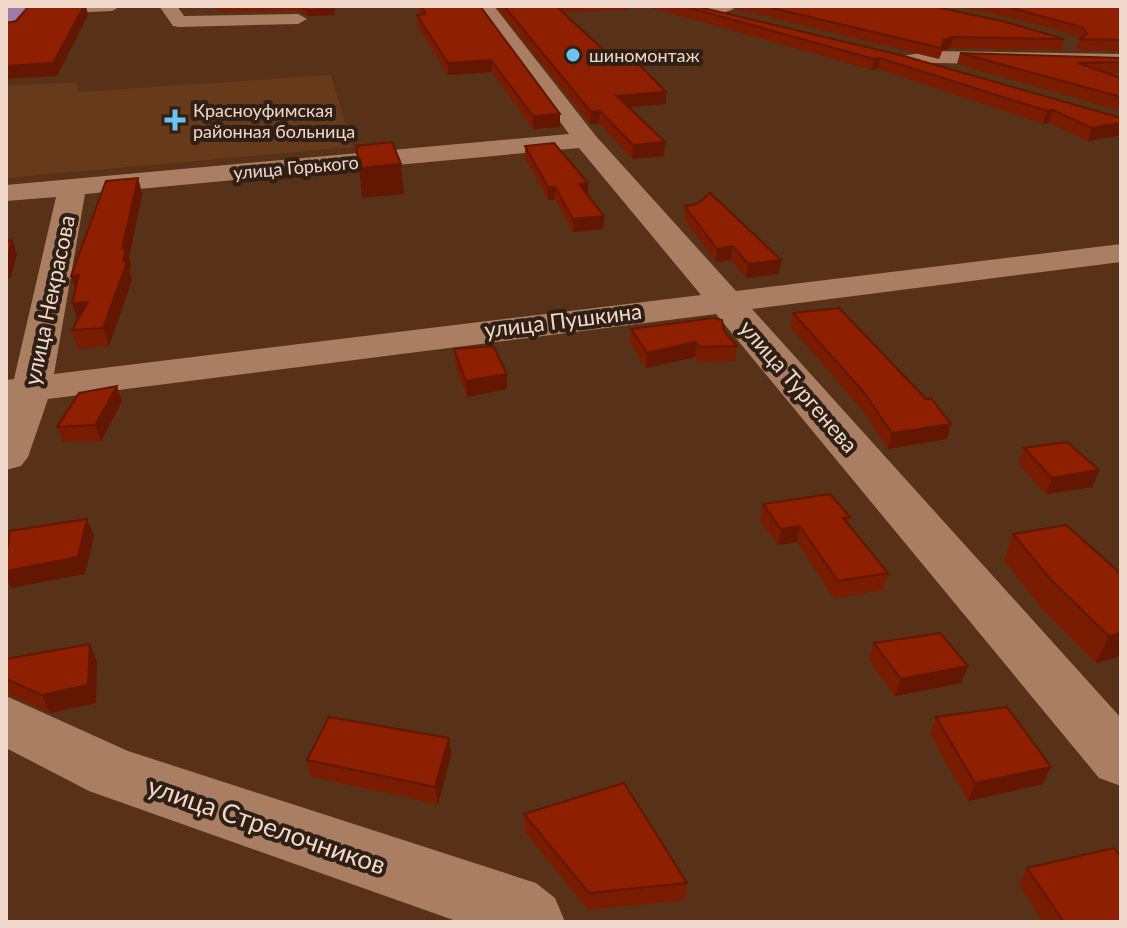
<svg xmlns="http://www.w3.org/2000/svg" width="1127" height="928" viewBox="0 0 1127 928" font-family="Lato,sans-serif">
<style>
.built{fill:#663a1b}
.lines{fill:none;stroke-linecap:round;stroke-linejoin:round}
.minor{fill:#a97e62;fill-rule:evenodd}
.major{stroke:#9d7bac;stroke-width:44}
.wall{fill:#7a1c01}
.shaded-wall{fill:#631601}
.building{fill:#8e2001;stroke:#631601;stroke-width:2}
.poi-dot{fill:#6cc3f2;stroke:#301f14;stroke-width:3}
.labels{text-anchor:middle;dominant-baseline:central;stroke-width:8;stroke-linejoin:round;paint-order:stroke}
.far-poi-label{font-size:18px;fill:#efd8c9;stroke:#301f14;text-anchor:start}
.far-street-label{font-size:18px;fill:#efd8c9;stroke:#301f14}
.street-label{font-size:22px;fill:#efd8c9;stroke:#301f14}
.near-street-label{font-size:26px;fill:#efd8c9;stroke:#301f14}
</style>
<rect width="100%" height="100%" fill="#573218"/>
<!-- built -->
<path class="built" d="M331 75 352 147 6 178V86L76 82 78 92Z"/>
<g class="lines">
<!-- minor -->
<path class="minor" d="M22 6H121L112 11 27 15 18 10Z
M159 6H177L184 16 298 14 307 19 298 24 179 27 173 26Z
M476 6H494L595 135 736 291 1121 244V262L752 309 1121 718V786L1099 778 716 314 48 399 28 457 21 466 6 470V380L14 379 56 197 6 201V185L569 134ZM579 148 701 295 54 374 85 194Z
M694 6H738C729 14 707 16 695 13Z
M931 51 1121 54V66L931 63 910 66 900 60 903 56Z
M6 696 128 751 536 883 555 898 565 922H459L89 791 6 748Z"/>
<!-- major -->
<path class="major" d="M6 12 8 11"/>
</g>
<!-- wall -->
<path class="wall" d="M216 6H333L335 15 308 16 298 11 217 12Z
M415 6H480L560 127 533 129 492 72 448 75 417 25V15H421Z
M496 6H629L627 10 563 12 611 57 666 104 628 107 664 156 632 159 599 124H590Z
M643 6H695L1121 118V135L1088 141 1049 123 1043 124 878 69 872 70 660 10Z
M723 6H931L1064 39 1061 50 951 48 942 51 939 59Z
M942 6H1121V51L1076 50 1080 39 1079 37 1038 25 977 10Z
M960 53 1121 58V73L1110 74 1121 78V111L957 64Z
M525 146 588 183V196L604 216 603 229 573 232 555 199 548 200 525 158Z
M138 178 142 194 129 258 131 265 130 272 132 280 109 346 78 349 72 330 78 321 72 303 76 289 71 276Z
M685 206 779 274 746 278 731 260 716 262 684 219Z
M793 313 926 399 951 424 947 439 888 449 860 407 791 328Z
M631 329 724 331 737 346 735 361 698 362 695 357 646 368 630 343Z
M454 349 507 389 467 397 455 364Z
M122 401 101 441 63 442 57 427Z
M1024 448 1093 487 1046 494 1018 464Z
M763 504 850 517 848 524 888 573 883 590 834 598 797 542 778 545 760 521Z
M1066 525 1121 656 1096 663 1042 609 1004 560 1013 534Z
M874 643 961 683 895 696 869 660Z
M90 644 97 662 96 703 50 713 11 695 6 686V659Z
M936 717 1043 784 968 801 930 734Z
M449 738 451 756 438 804 311 777 307 760Z
M524 814 687 883 685 900 588 910 525 832Z
M1027 868 1121 922H1043L1019 885Z"/>
<!-- shaded-wall -->
<path class="shaded-wall" d="M84 6H86L88 15 57 76 6 79V66Z
M334 9 335 15 308 16 307 10Z
M953 37 951 48 942 51 939 59 944 40Z
M880 58 878 69 872 70 874 59Z
M491 60 492 72 448 75V63Z
M666 92V104L616 108 617 96Z
M1053 110 1049 123 1043 124 1047 111Z
M600 111 599 124H590L591 112Z
M560 114V127L533 129V116Z
M1121 123V135L1088 141 1092 128Z
M665 142 664 156 632 159 633 145Z
M401 164 404 194 362 198 359 168Z
M138 178 142 194 129 258 131 265 130 272 132 280 109 346 103 328 123 261 122 249Z
M588 183V196L579 184Z
M548 187H555V199L548 200Z
M604 216 603 229 573 232V219Z
M12 240 17 254 11 278H6V264Z
M733 246 731 260 716 262 717 249Z
M781 260 779 274 746 278 748 264Z
M79 275 77 294 71 276Z
M88 302 78 322 72 303Z
M696 342 695 357 646 368 647 353Z
M507 374V389L467 397 466 381Z
M117 386 122 401 101 441 95 425Z
M951 424 947 439 888 449 892 433Z
M1099 470 1093 487 1046 494 1052 478Z
M87 519 94 536 85 574 11 588 6 577V571Z
M800 526 797 542 778 545 781 529Z
M1121 633V656L1096 663 1109 636Z
M90 644 97 662 96 703 50 713 42 695Z
M968 666 961 683 895 696 901 679Z
M449 738 451 756 438 804 435 787Z
M1051 767 1043 784 968 801 975 783Z"/>
<!-- building -->
<path class="building" d="M84 6 53 63 6 66V23L16 21 28 7Z
M299 6H333L334 9 307 10Z
M421 6H480L560 114 533 116 491 60 448 63 417 15 426 14Z
M504 6H556L611 57 631 56 666 92 617 96 665 142 633 145 600 111 591 112Z
M683 6H695L904 56 1121 118V123L1092 128 1053 110 1047 111 880 58 874 59Z
M764 6H931L1002 21 1064 39 953 37 944 40 941 48Z
M1004 6H1121V40L1080 39 1087 34 1082 27Z
M960 53 1121 58V62L1078 63 1121 78V97Z
M392 142 401 164 359 168 356 146Z
M554 143 588 183 579 184 604 216 573 219 555 187H548L525 146Z
M138 178 122 249 126 248 123 261 127 262 103 328 72 330 88 302 72 303 79 275 71 276 106 181Z
M710 193 781 260 748 264 733 246 717 249 685 206 697 204Z
M12 240 6 264V241Z
M839 308 926 399 931 398 951 424 892 433 863 391 793 313Z
M713 318 722 320 724 331 737 346 699 347 696 342 647 353 631 329Z
M493 346 507 374 466 381 454 349Z
M117 386 95 425 57 427 79 393Z
M1067 442 1099 470 1052 478 1024 448Z
M830 494 850 517 843 518 888 573 838 581 800 526 781 529 763 504Z
M87 519 78 557 6 571V557L10 531Z
M1066 525 1121 574V633L1109 636 1053 582 1013 534Z
M940 633 968 666 901 679 874 643Z
M90 644 88 685 42 695 6 679V659Z
M1007 707 1051 767 975 783 936 717Z
M329 717 449 738 435 787 307 760Z
M624 783 687 883 589 893 524 814Z
M1114 848 1121 857V922H1064L1027 868Z"/>
<!-- markers -->
<g class="poi-dot">
<circle cx="573" cy="55" r="8"/>
<path d="M171 108h8v8h8v8h-8v8h-8v-8h-8v-8h8z"/>
</g>
<g class="labels">
<!-- far-poi labels -->
<g class="far-poi-label">
<text x="589" y="55">шиномонтаж</text>
<text x="193" y="110">Красноуфимская<tspan x="193" dy="21">районная больница</tspan></text>
</g>
<!-- far-street labels -->
<g class="far-street-label">
<text transform="translate(296 167) rotate(-5)">улица Горького</text>
</g>
<!-- street labels -->
<g class="street-label">
<text transform="translate(49 300) rotate(-78)">улица Некрасова</text>
<text transform="translate(563 320) rotate(-7)">улица Пушкина</text>
<text transform="translate(799 386) rotate(49)">улица Тургенева</text>
</g>
<!-- near-street labels -->
<g class="near-street-label">
<text transform="translate(267 825) rotate(19)">улица Стрелочников</text>
</g>
</g>
<!-- border -->
<rect width="1127" height="928" fill="none" stroke="#efd8c9" stroke-width="16"/>
</svg>
